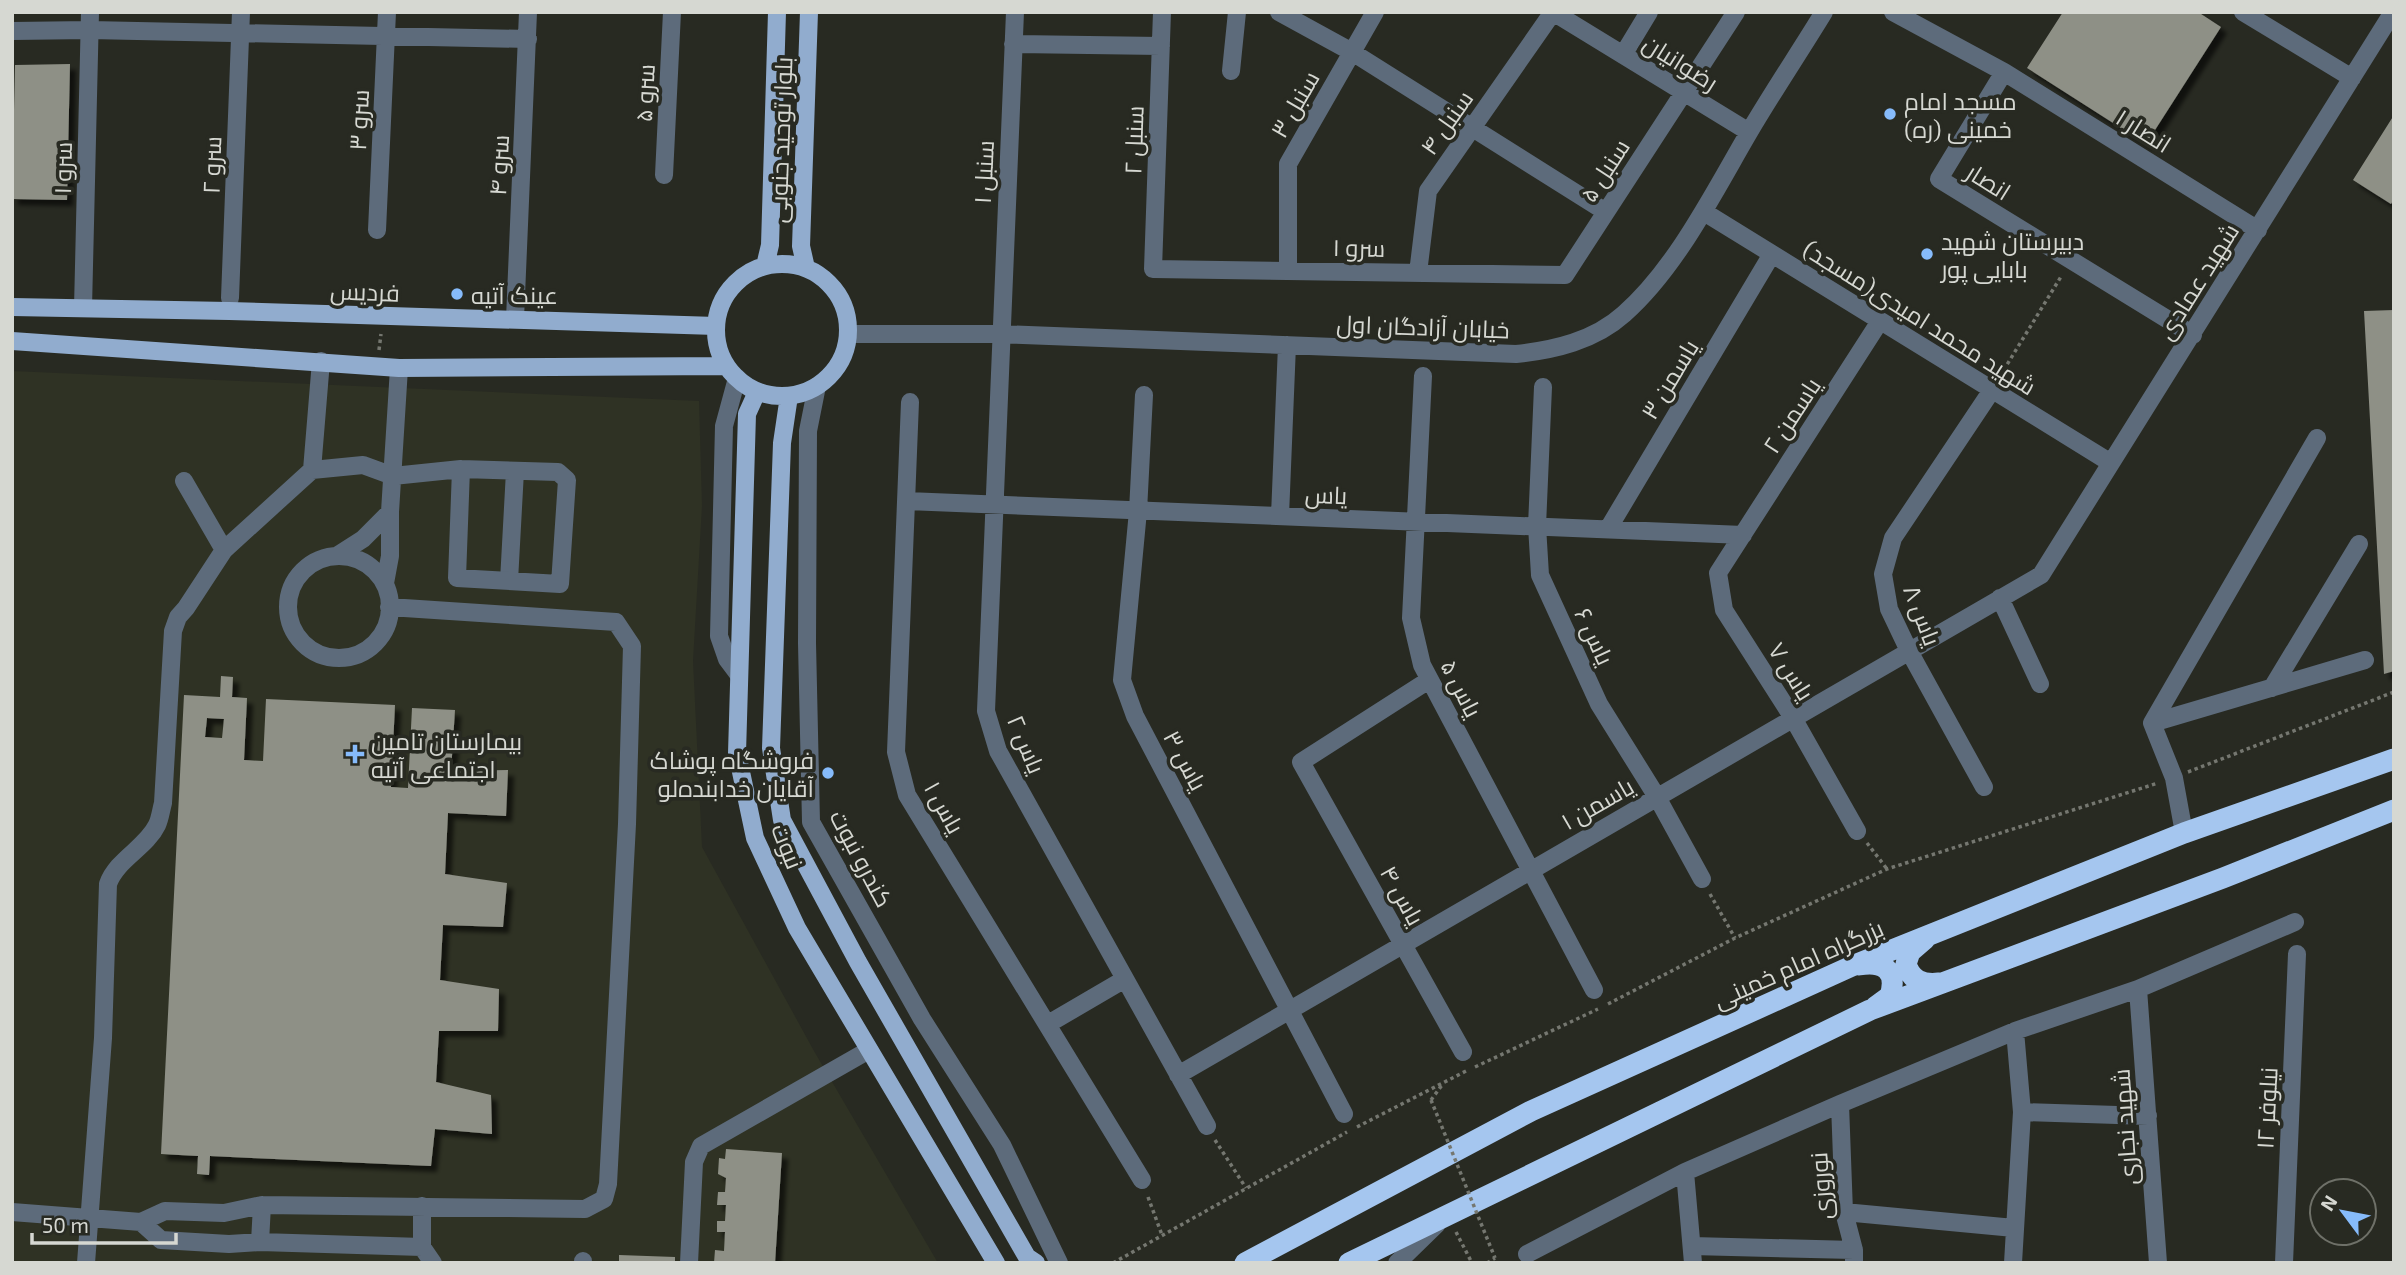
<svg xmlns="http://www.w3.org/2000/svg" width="2406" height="1275" viewBox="0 0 2406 1275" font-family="'Exo 2',Cairo,sans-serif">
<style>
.built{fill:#2f3224}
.building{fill:#8e9086;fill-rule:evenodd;filter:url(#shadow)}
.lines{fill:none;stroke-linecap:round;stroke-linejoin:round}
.path{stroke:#757770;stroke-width:3.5;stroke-dasharray:3.5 3.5;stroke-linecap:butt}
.minor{stroke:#5d6b7b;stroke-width:18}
.major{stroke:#91acce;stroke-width:18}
.highway{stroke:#a5c6ef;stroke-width:21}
.path-bridge{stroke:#757770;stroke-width:3.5;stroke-dasharray:3.5 3.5;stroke-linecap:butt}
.poi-dot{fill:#86bbfb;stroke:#282a22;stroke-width:2.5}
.labels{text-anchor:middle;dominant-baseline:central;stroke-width:7;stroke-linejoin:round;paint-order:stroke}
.street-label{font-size:24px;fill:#d6d8d2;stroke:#282a22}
.poi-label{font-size:24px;fill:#d6d8d2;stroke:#282a22;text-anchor:start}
</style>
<defs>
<filter id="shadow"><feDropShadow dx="6" dy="6" stdDeviation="2" flood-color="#0009"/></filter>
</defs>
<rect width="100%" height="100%" fill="#282a22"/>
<!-- built -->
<path class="built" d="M12 371 699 401 702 506 693 661 702 847 814 1051 938 1263H12Z"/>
<!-- building -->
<path class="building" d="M2063 12H2198L2221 27 2146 144 2027 68Z
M70 64 67 200 12 199 15 65Z
M2394 115V199L2391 204 2353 180Z
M2394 310V671L2384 674 2364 311Z
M221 676 233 677 232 697 247 698 244 760 263 761 266 699 395 705 391 787 408 788 412 708 455 710 451 771 508 770 506 816 448 813 445 874 507 883 503 927 443 925 440 980 499 989 498 1031H439L436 1082 491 1095 492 1134 435 1129 431 1166 210 1156 209 1175 197 1174 198 1156 161 1154 184 695 220 697ZM207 718 224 719 222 738 205 737Z
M726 1149 782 1153 775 1263H714L715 1250 724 1251 725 1232H717V1221H725L726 1205H717L718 1192H725L726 1178 718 1174 719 1158 725 1159Z
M619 1255 675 1257V1263H619Z"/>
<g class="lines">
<!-- path -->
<path class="path" d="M379 350 381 334
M2000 376 2062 275
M2188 772 2394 692
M1867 843 1887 869
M1710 894 1735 938
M1608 1004 1735 938 1887 869 2158 783
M1475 1067 1598 1009
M1431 1100 1442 1085
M1357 1127 1468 1070
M1215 1140 1246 1188
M1148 1197 1162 1235
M1456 1232 1472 1263
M1113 1263 1347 1132
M1487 1263 1495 1258"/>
<!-- minor -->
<path class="minor" d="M1015 12 986 711 998 751 1207 1126
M1162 12 1153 269 1565 275 1736 12
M1279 12 1352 52 1606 212
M1553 12 1749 132
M1893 12 2004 72 1939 179 2193 335
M2243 12 2352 78
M12 31 90 30 528 39
M1013 44 1161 46
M1623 55 1649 12
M1231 71 1237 12
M2004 72 2258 230
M664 175 672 12
M1704 212 2111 463
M377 230 387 12
M1288 270V164L1375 12
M1418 273 1428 191 1553 12
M230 298 241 12
M83 308 90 12
M515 319 528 12
M848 334H1000L1516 354C1554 350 1594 341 1624 314 1676 268 1713 194 1748 134 1772 93 1799 53 1824 12
M1423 376 1411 618 1422 665 1594 990
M737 378 724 426 719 636 727 659 739 675
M817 386 808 431 807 643 811 822 922 1019 1002 1145 1059 1263
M1543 387 1537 526 1540 575 1599 704 1657 797 1702 879
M1144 395 1138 511 1122 680 1135 716 1344 1114
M910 402 896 752 907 795 1142 1180
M2317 438 2152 723 2365 660
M312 470 321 361
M184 481 224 550
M907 501 1743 535
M1280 516 1287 345
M1608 529 1772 254
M338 555 363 539 390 512
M288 607a51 51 0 1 1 102 0a51 51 0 1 1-102 0Z
M509 581 515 471
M385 583 390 556V512L399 368
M2000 598 2040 684
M1429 680 1301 762 1463 1052
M2272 688 2359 544
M2152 723 2174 778 2184 833
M1984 787 1909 651 1889 609 1883 574 1893 538 1992 390
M1857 831 1793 718 1724 610 1718 573 1880 321
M2138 989 2158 1263
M1048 1024 1125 979
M1178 1075 2041 575 2393 12
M1840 1104 1844 1212 1854 1250V1263
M2022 1112 2148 1116
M1685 1172 1693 1263
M422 1206V1247L433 1263
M12 1212 141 1222 165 1211 224 1213 262 1205 585 1209 604 1199 608 1184 627 824 632 646 616 622 389 607
M1844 1212 2014 1228
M141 1222 161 1240 229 1244 260 1242 422 1247
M260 1242 262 1205
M1692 1246 1854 1250
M1527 1254 1685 1172 1840 1104 2015 1031 2138 989 2295 922
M86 1263 103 1038 108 884C117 859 146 848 157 825 160 819 161 810 163 803L173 631 178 617 186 608 224 550 312 470 363 465 393 476 461 469 558 472 567 480 560 584 457 578 461 469
M583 1263V1261
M689 1263 694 1162 701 1146 869 1050
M1397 1263 1437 1224
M2013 1263 2022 1112 2015 1031
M2284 1263 2297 954"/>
<!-- major -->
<path class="major" d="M716 330a66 66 0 1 1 132 0a66 66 0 1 1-132 0Z
M765 266 770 245 777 12
M806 268 801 246 809 12
M12 307 229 311 716 326
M12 341 399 368 726 366
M757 392 747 414 737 753 755 838 797 928 996 1263
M789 396 782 443 771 748 782 820 858 962 1027 1257 1036 1263"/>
<!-- highway -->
<path class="highway" d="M1925 939 1910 952 1906 964C1911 980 1922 985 1939 983
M1859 965C1883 961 1898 970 1890 996L1875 1007
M1245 1263 1531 1111 1852 966 2184 833 2394 759
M1349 1263 1870 1010 2223 878 2394 810"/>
<!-- path-bridge -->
<path class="path-bridge" d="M1431 1100 1495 1258"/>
</g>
<!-- markers -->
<g class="poi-dot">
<circle cx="1890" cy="114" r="7"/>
<circle cx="1927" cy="254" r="7"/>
<circle cx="457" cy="294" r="7"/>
<path d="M351.5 743.5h7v7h7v7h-7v7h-7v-7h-7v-7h7z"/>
<circle cx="828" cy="773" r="7"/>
</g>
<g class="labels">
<!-- street labels -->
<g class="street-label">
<text transform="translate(1681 62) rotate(32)">رضوانیان</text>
<text transform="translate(644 93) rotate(-87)">سرو ۵</text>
<text transform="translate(1294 104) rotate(-60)">سنبل ۳</text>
<text transform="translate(358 120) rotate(-87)">سرو ۳</text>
<text transform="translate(1446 122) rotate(-55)">سنبل ۴</text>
<text transform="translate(2144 130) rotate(32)">انصار ۱</text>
<text transform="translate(780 140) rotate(-88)">بلوار توحید جنوبی</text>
<text transform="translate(1133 140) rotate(-88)">سنبل ۲</text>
<text transform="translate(211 165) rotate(-88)">سرو ۲</text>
<text transform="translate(498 165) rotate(-87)">سرو ۴</text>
<text transform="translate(62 168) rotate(-89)">سرو ۱</text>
<text transform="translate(1604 170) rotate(-57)">سنبل ۵</text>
<text transform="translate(983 172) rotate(-87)">سنبل ۱</text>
<text transform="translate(1989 181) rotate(32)">انصار</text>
<text transform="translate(1359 247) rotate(1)">سرو ۱</text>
<text transform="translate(2197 281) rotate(-58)">شهید عمادی</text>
<text transform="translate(365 291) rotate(2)">فردیس</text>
<text transform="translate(1920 317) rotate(32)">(مسجد)شهید محمد امیدی</text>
<text transform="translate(1423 326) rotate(2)">خیابان آزادگان اول</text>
<text transform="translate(1669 379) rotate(-59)">یاسمن ۳</text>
<text transform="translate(1791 415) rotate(-57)">یاسمن ۲</text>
<text transform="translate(1326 494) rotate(2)">یاس</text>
<text transform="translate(1923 615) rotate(69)">یاس ۸</text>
<text transform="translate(1595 636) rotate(65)">یاس ۶</text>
<text transform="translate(1792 671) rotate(58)">یاس ۷</text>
<text transform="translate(1462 688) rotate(63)">یاس ۵</text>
<text transform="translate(1027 744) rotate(67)">یاس ۲</text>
<text transform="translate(1186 760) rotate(62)">یاس ۳</text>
<text transform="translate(1597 803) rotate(-30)">یاسمن ۱</text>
<text transform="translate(945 807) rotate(61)">یاس ۱</text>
<text transform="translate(788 846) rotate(68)">نبوت</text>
<text transform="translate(862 858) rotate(62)">کندرو نبوت</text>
<text transform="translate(1403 895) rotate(61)">یاس ۴</text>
<text transform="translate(1798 963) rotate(-24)">بزرگراه امام خمینی</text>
<text transform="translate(2266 1108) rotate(-87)">نیلوفر ۱۲</text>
<text transform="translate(2124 1127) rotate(-94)">شهید نجاری</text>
<text transform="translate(1820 1186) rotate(-94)">نوروزی</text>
</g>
<!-- poi labels -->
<g class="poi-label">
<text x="1904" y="100">مسجد امام<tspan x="1904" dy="28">خمینی (ره)</tspan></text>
<text x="1941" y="240">دبیرستان شهید<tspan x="1941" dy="28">بابایی پور</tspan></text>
<text x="471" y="294">عینک آتیه</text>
<text x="371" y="740">بیمارستان تامین<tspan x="371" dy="28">اجتماعی آتیه</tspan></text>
<text x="814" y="759" text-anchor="end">فروشگاه پوشاک<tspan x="814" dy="28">آقایان خدابنده‌لو</tspan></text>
</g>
</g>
<!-- border -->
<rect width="2406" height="1275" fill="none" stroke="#d6d8d2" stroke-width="28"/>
<!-- north arrow -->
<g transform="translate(2343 1212) rotate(302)"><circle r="33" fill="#282a22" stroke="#6e7068" stroke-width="2"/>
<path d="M0-5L12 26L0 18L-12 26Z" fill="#86bbfb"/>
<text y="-10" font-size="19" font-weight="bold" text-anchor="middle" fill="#d6d8d2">N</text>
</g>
<!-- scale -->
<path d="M32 1233v10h144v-10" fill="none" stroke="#d6d8d2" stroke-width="3.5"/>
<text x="42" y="1233" font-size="21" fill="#d6d8d2" stroke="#282a22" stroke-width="5" paint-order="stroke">50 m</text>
</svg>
